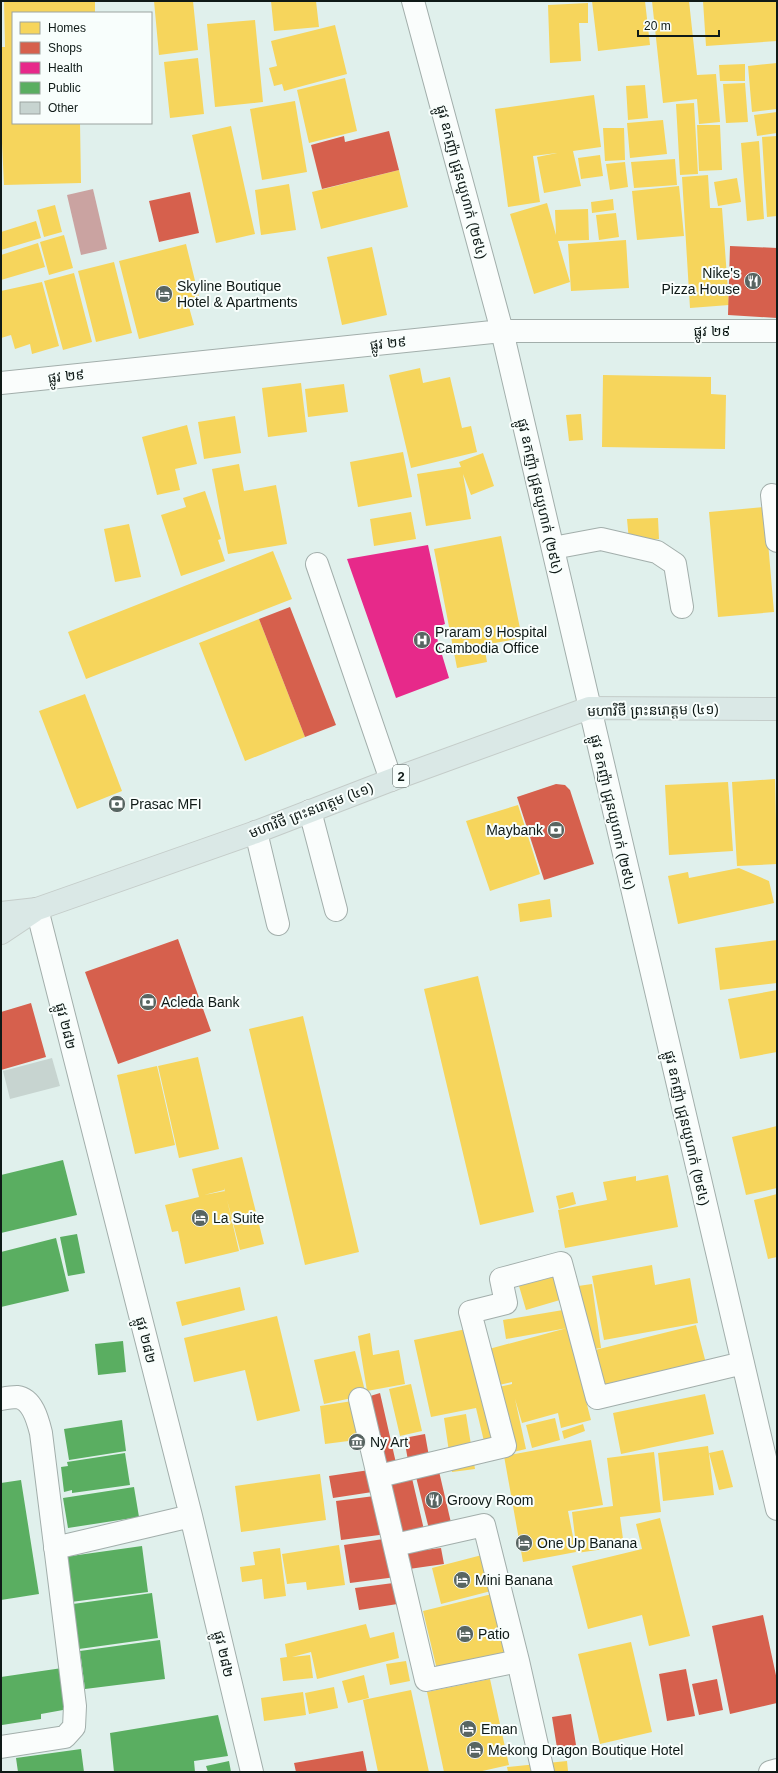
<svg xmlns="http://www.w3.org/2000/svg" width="778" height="1773" viewBox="0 0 778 1773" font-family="Arial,'Noto Sans Khmer',sans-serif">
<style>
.water{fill:#caa3a1}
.homes{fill:#f6d55c}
.shops{fill:#d6604d}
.health{fill:#e7298a}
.public{fill:#5aae61}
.building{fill:#c7d4d0}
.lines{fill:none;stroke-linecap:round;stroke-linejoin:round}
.minor-casing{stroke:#a2aeab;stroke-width:24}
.major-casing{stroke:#c4ccc9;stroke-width:24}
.minor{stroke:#fafdfc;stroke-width:22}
.major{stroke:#dae8e6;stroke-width:22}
.labels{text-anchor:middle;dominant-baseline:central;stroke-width:4;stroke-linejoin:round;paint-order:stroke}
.shield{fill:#f8fefc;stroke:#555e5c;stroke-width:1}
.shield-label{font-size:13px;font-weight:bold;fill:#0f1a17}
.street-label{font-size:14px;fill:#0f1a17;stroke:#f8fefc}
.poi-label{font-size:14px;fill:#0f1a17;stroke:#f8fefc;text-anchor:start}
</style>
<rect width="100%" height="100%" fill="#e0f0ec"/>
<!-- water -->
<path class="water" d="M93 189 107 249 81 255 67 195Z"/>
<!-- homes -->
<path class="homes" d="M4 1H95V13H13V123H80L81 183 4 185 1 122V47H5Z
M154 1H193L198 50 159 55Z
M271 1H316L319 27 274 31Z
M592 1H645L650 45 598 51Z
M652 1H689L697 75 716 74 720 122 699 124 697 99 663 103Z
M703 1H777V41L706 46Z
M588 3V23H579L581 61 550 63 548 5Z
M255 20 263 102 215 107 207 24Z
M335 25 347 74 284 91 282 84 274 86 269 68 277 66 271 41Z
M198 58 204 114 170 118 164 62Z
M777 63V109L752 112 748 66Z
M745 64V81H720L719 65Z
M345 78 357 131 309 143 297 90Z
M745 83 748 122 726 123 723 84Z
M645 85 648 118 628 120 626 86Z
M594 95 601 147 573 151 581 186 544 193 537 157 557 153 533 156 540 202 508 207 495 109Z
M295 101 307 172 262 180 250 109Z
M694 103 698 174 680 175 676 104Z
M777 112V133L757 136 754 115Z
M663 120 667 154 630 158 627 123Z
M697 125H720L722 170 699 171Z
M231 126 255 234 216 243 192 135Z
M603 128H624L625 160 605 161Z
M777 136V216L767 217 762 137Z
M759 141 764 219 747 221 741 143Z
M600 155 603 176 581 179 578 158Z
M675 159 677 185 634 188 631 162Z
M625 162 628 187 610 190 606 164Z
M399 170 408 207 321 229 312 192Z
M708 175 710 208H722L729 305 690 308 682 177Z
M737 178 741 202 718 206 714 182Z
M289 184 296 230 261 235 255 190Z
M679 186 684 236 637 240 632 191Z
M613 199 614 210 592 213 591 202Z
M547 203 556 235 555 210 588 209 589 240 558 241 570 282 534 294 510 214Z
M55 205 62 232 44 237 37 210Z
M616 213 619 237 599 240 596 215Z
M36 221 41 238 1 250V232Z
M64 235 73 268 49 275 40 242Z
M626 240 629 288 571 291 568 244Z
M38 243 45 267 1 280V255Z
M186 244 199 297 187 300 194 325 139 339 119 261Z
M372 247 387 315 342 325 327 257Z
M114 262 132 333 96 342 78 271Z
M74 273 92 342 63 350 44 281Z
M42 282 59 346 32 354 30 344 15 349 11 335 1 338V291Z
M420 368 423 383 450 377 462 428 471 426 477 452 411 468 389 375Z
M603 375 711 377V394L726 395 725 449 602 447Z
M301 383 307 432 268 437 262 388Z
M344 384 348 412 308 417 305 389Z
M581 414 583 440 569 441 566 415Z
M235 416 241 453 204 459 198 422Z
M187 425 197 464 175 469 180 490 157 495 142 437Z
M403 452 412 497 358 507 350 462Z
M483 453 494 486 471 495 463 474 471 519 426 526 417 474 461 467 459 462Z
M239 464 244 491 276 485 287 544 228 554 212 469Z
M205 491 221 539 218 540 225 561 181 576 161 515 186 507 183 498Z
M765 507 774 612 718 617 709 512Z
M411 512 416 539 374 546 370 519Z
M658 518 659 539 629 541 627 519Z
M129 524 141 577 115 582 104 529Z
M501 536 522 638 484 645 487 662 457 668 434 549Z
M273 551 292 599 86 679 68 632Z
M259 619 305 737 245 761 199 643Z
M85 694 122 791 77 809 39 711Z
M775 779 777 864 737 866 732 782Z
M728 782 733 851 669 855 665 785Z
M518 805 540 874 490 891 466 821Z
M739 868 769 881 774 903 678 924 668 876 688 872 689 878Z
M550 899 552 917 520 922 518 904Z
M777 940V983L720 990 715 948Z
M478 976 534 1212 480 1225 424 989Z
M777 990V1052L740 1059 728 999Z
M303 1016 359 1252 305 1265 249 1029Z
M198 1057 219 1149 179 1158 158 1066Z
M157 1066 175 1145 135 1154 117 1075Z
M777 1126V1188L746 1195 732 1137Z
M242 1157 264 1244 240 1250 224 1188V1190L204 1195 225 1191 239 1251 185 1264 178 1231 172 1232 165 1205 199 1197 192 1169Z
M668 1175 678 1227 565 1248 558 1210 607 1200 603 1182 636 1176V1181Z
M573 1192 576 1204 559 1209 556 1196Z
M777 1194V1257L768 1259 754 1200Z
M652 1265 655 1285 690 1278 698 1323 604 1340 592 1276Z
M553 1277 560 1300 526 1310 519 1286Z
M592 1284 601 1348 588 1350 578 1286Z
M240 1287 245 1310 182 1326 176 1302Z
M569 1309 573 1327 506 1339 503 1320Z
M277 1316 300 1411 257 1421 245 1370 194 1382 184 1338Z
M696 1325 708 1371 603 1398 591 1351Z
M471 1328 485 1390 512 1384V1382L499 1385 489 1349 567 1328 591 1420 561 1428 558 1413 522 1423 515 1399 526 1449 488 1458 476 1408 431 1417 414 1340Z
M370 1333 373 1355 399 1350 405 1384 367 1391 358 1336Z
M355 1351 366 1395 324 1404 314 1360Z
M411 1384 422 1431 400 1436 389 1389Z
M705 1394 714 1434 621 1454 613 1413Z
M359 1400 364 1439 325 1444 320 1406Z
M466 1414 475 1469 452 1472 444 1418Z
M555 1418 560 1440 532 1448 526 1425Z
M583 1424 585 1431 564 1439 562 1431Z
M591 1440 603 1505 568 1511 576 1552 523 1562 504 1456Z
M708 1446 714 1495 663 1501 658 1453Z
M723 1450 733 1487 719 1490 709 1453Z
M654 1452 661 1512 620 1517 624 1546 577 1553 572 1512 613 1506 607 1458Z
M320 1474 326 1520 241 1532 235 1486Z
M660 1518 690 1636 649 1646 642 1615 588 1629 572 1566 642 1549 636 1524Z
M339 1545 345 1585 307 1590 306 1582 287 1584 282 1554Z
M280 1548 286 1596 264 1599 262 1579 242 1582 240 1567 255 1565 253 1552Z
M482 1555 491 1591 441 1604 432 1568Z
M492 1594 508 1657 438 1674 423 1611Z
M366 1624 370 1638 394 1632 399 1658 317 1679 311 1652 292 1657 310 1655 313 1678 283 1681 280 1658 287 1657 285 1644Z
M631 1642 652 1732 600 1744 578 1654Z
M406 1661 410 1681 390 1685 386 1664Z
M364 1675 369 1698 348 1703 342 1681Z
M490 1679 509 1765 478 1772H444L427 1692Z
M334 1687 338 1708 309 1714 305 1693Z
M411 1690 429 1772H378L363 1700Z
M303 1692 306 1715 264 1721 261 1698Z
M567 1761 568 1771 508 1772 507 1767Z"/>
<!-- shops -->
<path class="shops" d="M389 131 399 170 322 189 311 145 344 136 345 142Z
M190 192 199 233 159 242 149 201Z
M730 246 777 248V318L728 315Z
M290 607 336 725 305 737 259 619Z
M556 784 565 785 570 790 594 864 544 880 517 797Z
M178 939 211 1031 118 1064 85 972Z
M31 1003 46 1057 1 1070V1012Z
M380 1393 396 1463 383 1467 367 1397Z
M425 1434 430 1462 409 1466 404 1438Z
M438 1467 452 1527 430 1533 415 1473Z
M376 1469 379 1491 333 1498 329 1476Z
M411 1474 425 1534 403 1539 388 1479Z
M382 1495 387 1534 341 1540 336 1501Z
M390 1538 396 1577 350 1583 344 1545Z
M441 1548 444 1564 409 1569 407 1552Z
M401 1582 404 1603 359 1610 355 1588Z
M763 1615 777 1680V1703L730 1714 712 1626Z
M686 1669 695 1716 667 1721 659 1674Z
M717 1679 723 1710 699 1715 692 1684Z
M571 1714 577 1751 558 1754 552 1717Z
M363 1751 367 1772H296L294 1763Z"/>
<!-- health -->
<path class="health" d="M428 545 445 624 434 628 449 678 396 698 347 559Z"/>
<!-- public -->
<path class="public" d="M63 1160 77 1215 1 1233V1175Z
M77 1234 85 1273 68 1276 60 1237Z
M56 1238 69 1291 1 1307V1252Z
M123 1341 126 1372 98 1375 95 1344Z
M122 1420 126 1451 69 1460 64 1429Z
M125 1453 130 1485 72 1493V1490L64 1492 61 1467 68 1466 67 1462Z
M21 1480 39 1594 1 1600V1483Z
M134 1487 139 1517 68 1528 63 1498Z
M142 1546 148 1592 71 1602 64 1557Z
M152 1593 158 1638 79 1649 73 1604Z
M160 1640 165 1679 85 1689 80 1651Z
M69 1667 74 1708 41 1714V1719L2 1725 1 1677Z
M218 1715 228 1756 194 1761 195 1772H114L110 1733Z
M81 1749 84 1772H18L16 1758Z
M229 1761 231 1772H208L206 1766Z"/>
<!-- building -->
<path class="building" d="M52 1058 60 1086 10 1099 3 1071Z"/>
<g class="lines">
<defs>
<path id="minor" d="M413 1 502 331 777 1509
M1 383 502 331H777
M772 495 777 541
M553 548 601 539 657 552 675 564 682 607
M317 564 391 780
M310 811 336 910
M256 832 278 924
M37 909 191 1516 252 1772
M1 1399C6 1398 12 1397 17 1397 33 1399 38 1421 41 1433L75 1706 74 1727 65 1737 1 1747
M360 1399 426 1680 518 1661
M379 1476 505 1446 470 1312 506 1303 501 1279 561 1263 597 1398 743 1363
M395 1545 484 1525 518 1661 543 1772
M55 1548 191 1516
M770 1772 777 1770"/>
<path id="major" d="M1 913 37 909 256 832 391 780 589 708 777 709
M1 933 34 911"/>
</defs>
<!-- minor casing -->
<use href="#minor" class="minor-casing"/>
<!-- major casing -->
<use href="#major" class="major-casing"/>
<!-- minor -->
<use href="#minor" class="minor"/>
<!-- major -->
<use href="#major" class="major"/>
</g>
<!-- icons -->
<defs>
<symbol id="restaurant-disc" viewBox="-11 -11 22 22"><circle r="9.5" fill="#586562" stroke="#f8fefc"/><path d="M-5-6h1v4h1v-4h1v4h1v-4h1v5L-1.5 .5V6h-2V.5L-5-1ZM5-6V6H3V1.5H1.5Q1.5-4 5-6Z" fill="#fff"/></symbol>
<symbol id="hotel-disc" viewBox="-11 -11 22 22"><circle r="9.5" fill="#586562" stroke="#f8fefc"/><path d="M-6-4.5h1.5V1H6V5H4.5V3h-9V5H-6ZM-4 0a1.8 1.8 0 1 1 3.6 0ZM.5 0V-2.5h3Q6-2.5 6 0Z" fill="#fff"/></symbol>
<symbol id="hospital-disc" viewBox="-11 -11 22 22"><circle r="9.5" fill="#586562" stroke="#f8fefc"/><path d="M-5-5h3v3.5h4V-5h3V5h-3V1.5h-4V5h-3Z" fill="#fff"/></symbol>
<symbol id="bank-disc" viewBox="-11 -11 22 22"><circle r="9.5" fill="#586562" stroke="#f8fefc"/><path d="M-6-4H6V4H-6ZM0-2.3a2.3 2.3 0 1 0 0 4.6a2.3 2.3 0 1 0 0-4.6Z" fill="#fff"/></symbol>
<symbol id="museum-disc" viewBox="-11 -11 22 22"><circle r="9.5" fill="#586562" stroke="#f8fefc"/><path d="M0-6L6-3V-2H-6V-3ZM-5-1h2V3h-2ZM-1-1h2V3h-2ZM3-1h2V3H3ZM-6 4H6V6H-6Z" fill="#fff"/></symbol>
</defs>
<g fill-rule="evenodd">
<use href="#restaurant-disc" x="743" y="271" width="20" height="20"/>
<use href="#hotel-disc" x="154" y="284" width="20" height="20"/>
<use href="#hospital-disc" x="412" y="630" width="20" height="20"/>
<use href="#bank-disc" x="107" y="794" width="20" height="20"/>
<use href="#bank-disc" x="546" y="820" width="20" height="20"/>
<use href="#bank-disc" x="138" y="992" width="20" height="20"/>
<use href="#hotel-disc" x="190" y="1208" width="20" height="20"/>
<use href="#museum-disc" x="347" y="1432" width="20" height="20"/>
<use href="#restaurant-disc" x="424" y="1490" width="20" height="20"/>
<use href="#hotel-disc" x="514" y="1533" width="20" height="20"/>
<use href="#hotel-disc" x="452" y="1570" width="20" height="20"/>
<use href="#hotel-disc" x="455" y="1624" width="20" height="20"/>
<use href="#hotel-disc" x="458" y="1719" width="20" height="20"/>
<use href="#hotel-disc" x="465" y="1740" width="20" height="20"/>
</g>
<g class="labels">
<!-- shield labels -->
<rect class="shield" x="393" y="765" width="16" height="22" rx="3"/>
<g class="shield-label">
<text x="401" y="776">2</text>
</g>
<!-- street labels -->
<g class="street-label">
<text transform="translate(462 182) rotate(75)">ផ្លូវ ឧកញ៉ា ជ្រុនយូហាក់ (២៩៤)</text>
<text x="712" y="331">ផ្លូវ ២៩</text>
<text transform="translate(388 343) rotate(-6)">ផ្លូវ ២៩</text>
<text transform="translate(66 376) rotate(-6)">ផ្លូវ ២៩</text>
<text transform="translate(540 496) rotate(77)">ផ្លូវ ឧកញ៉ា ជ្រុនយូហាក់ (២៩៤)</text>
<text transform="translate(653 710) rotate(-1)">មហាវិថី ព្រះនរោត្តម (៤១)</text>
<text transform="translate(311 810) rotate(-21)">មហាវិថី ព្រះនរោត្តម (៤១)</text>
<text transform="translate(613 812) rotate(77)">ផ្លូវ ឧកញ៉ា ជ្រុនយូហាក់ (២៩៤)</text>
<text transform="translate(66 1026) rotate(76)">ផ្លូវ ២៨២</text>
<text transform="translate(687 1128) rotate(77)">ផ្លូវ ឧកញ៉ា ជ្រុនយូហាក់ (២៩៤)</text>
<text transform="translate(146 1340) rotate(76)">ផ្លូវ ២៨២</text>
<text transform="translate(224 1654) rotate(77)">ផ្លូវ ២៨២</text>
</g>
<!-- poi labels -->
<g class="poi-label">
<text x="740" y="273" text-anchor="end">Nike's<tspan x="740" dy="16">Pizza House</tspan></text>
<text x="177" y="286">Skyline Boutique<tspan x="177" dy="16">Hotel &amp; Apartments</tspan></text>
<text x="435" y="632">Praram 9 Hospital<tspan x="435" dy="16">Cambodia Office</tspan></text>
<text x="130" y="804">Prasac MFI</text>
<text x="543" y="830" text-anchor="end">Maybank</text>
<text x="161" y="1002">Acleda Bank</text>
<text x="213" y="1218">La Suite</text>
<text x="370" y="1442">Ny Art</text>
<text x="447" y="1500">Groovy Room</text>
<text x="537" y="1543">One Up Banana</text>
<text x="475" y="1580">Mini Banana</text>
<text x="478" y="1634">Patio</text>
<text x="481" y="1729">Eman</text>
<text x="488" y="1750">Mekong Dragon Boutique Hotel</text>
</g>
</g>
<!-- border -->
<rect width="778" height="1773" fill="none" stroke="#0f1a17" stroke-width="4"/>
<!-- legend -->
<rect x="12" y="12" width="140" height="112" fill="#f8fefc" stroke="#9ba3a0"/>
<rect x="20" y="22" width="20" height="12" fill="#f6d55c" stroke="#9ba3a0"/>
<text x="48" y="32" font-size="12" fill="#0f1a17">Homes</text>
<rect x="20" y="42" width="20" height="12" fill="#d6604d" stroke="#9ba3a0"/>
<text x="48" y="52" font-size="12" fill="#0f1a17">Shops</text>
<rect x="20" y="62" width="20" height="12" fill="#e7298a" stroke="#9ba3a0"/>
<text x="48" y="72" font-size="12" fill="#0f1a17">Health</text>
<rect x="20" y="82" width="20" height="12" fill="#5aae61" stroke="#9ba3a0"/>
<text x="48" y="92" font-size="12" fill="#0f1a17">Public</text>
<rect x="20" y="102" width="20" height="12" fill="#c7d4d0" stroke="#9ba3a0"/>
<text x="48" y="112" font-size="12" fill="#0f1a17">Other</text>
<!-- scale -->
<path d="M638 30v6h81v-6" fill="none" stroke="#0f1a17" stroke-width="2"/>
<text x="644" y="30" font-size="12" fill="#0f1a17" stroke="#f8fefc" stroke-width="3" paint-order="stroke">20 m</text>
</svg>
